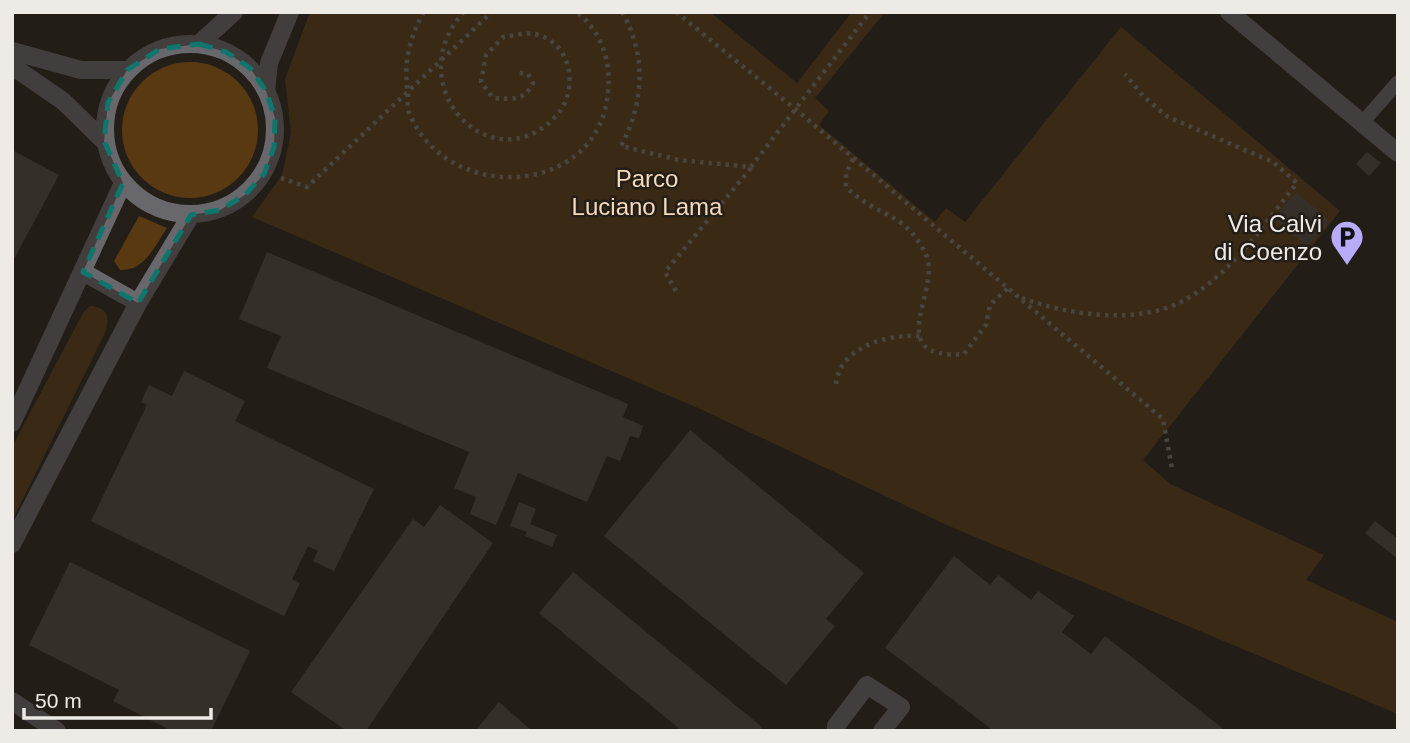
<svg xmlns="http://www.w3.org/2000/svg" width="1410" height="743" viewBox="0 0 1410 743" font-family="Helvetica,sans-serif">
<style>
.green{fill:#583911}
.building{fill:#4b453f}
.lines{fill:none;stroke-linecap:round;stroke-linejoin:round}
.path{stroke:#77736e;stroke-width:4.5;stroke-dasharray:3.5 5;stroke-linecap:butt}
.lane{stroke:#68676b;stroke-width:14}
.street{stroke:#68676b;stroke-width:18}
.marked{fill:none;stroke:#0f766e;stroke-width:5;stroke-dasharray:14 9;stroke-linejoin:round}
.labels{text-anchor:middle;dominant-baseline:central;stroke-width:5;stroke-linejoin:round;paint-order:stroke}
.park-label{font-size:24px;fill:#f9dab8;stroke:#231e18}
.poi-label{font-size:24px;fill:#eeeae6;stroke:#231e18;text-anchor:end}
</style>
<rect width="100%" height="100%" fill="#231e18"/>
<!-- green -->
<path class="green" d="M310 12H710L797 83 852 12H885L815 98 829 111 819 125 935 222 946 208 965 222 1121 27 1340 211 1143 460 1170 484 1324 555 1306 580 1398 622V714L949 526 698 408 252 217 282 175 291 133 285 79Z
M122 130a68 68 0 1 1 136 0a68 68 0 1 1-136 0Z
M139 216 167 228C154 247 145 271 120 270L114 261Z
M90 306C108 307 110 318 105 333L12 521V447L83 313Z"/>
<!-- building -->
<path class="building" d="M12 150 59 175 12 263Z
M1367 152 1381 163 1369 176 1356 164Z
M1296 192 1330 221 1308 247 1274 218Z
M267 252 628 404 623 417 643 426 639 438 630 436 620 461 607 456 587 502 518 473 496 525 470 514 476 497 454 488 469 452 267 368 281 336 239 319Z
M184 371 245 401 235 421 374 489 334 571 313 561 318 551 308 546 292 579 300 583 284 616 91 521 147 405 141 402 149 385 172 396Z
M690 430 864 573 826 619 835 626 786 685 604 536Z
M519 502 536 509 530 524 557 535 552 547 525 536 527 532 510 526Z
M440 505 493 543 366 731H347L291 692 413 519 424 527Z
M1375 521 1398 539V559L1365 533Z
M954 556 990 585 998 575 1031 600 1038 591 1074 616 1062 632 1091 654 1105 636 1226 731H994L885 648Z
M70 562 250 651 211 731H172L113 701 119 690 29 645Z
M573 572 762 727 759 731H682L539 613Z
M499 702 532 731H475Z"/>
<g class="lines">
<!-- path -->
<path class="path" d="M424 12C409 38 403 64 408 93 409 100 406 107 409 113 447 205 599 198 608 92 611 60 602 33 577 12
M464 12C397 84 491 186 556 116 580 90 572 42 535 34 526 32 512 36 503 37L486 55 481 82 493 98C511 99 524 102 533 83L528 74 516 72
M622 12C647 55 644 103 621 146L679 160 751 167 870 12
M676 12 794 108 1163 419 1172 469
M853 159 846 173V187C876 217 906 211 926 255 942 289 880 361 964 354L986 325 990 305 1008 288
M281 178 307 187 492 12
M676 291 665 272 751 168
M1022 298C1070 316 1144 326 1190 297 1235 269 1265 223 1297 183L1273 162 1168 117 1144 97 1125 74
M836 384C840 346 889 334 920 336"/>
<!-- lane -->
<path class="lane" d="M1362 123 1398 82"/>
<!-- street -->
<path class="street" d="M1229 12 1398 153
M105 129a85 85 0 1 1 170 0a85 85 0 1 1-170 0Z
M199 44 234 12
M12 51 81 70H127
M12 66 63 101 104 141
M266 91 269 63 290 12
M83 272 138 303
M12 423 123 183
M12 544 138 303 191 215
M12 701 57 731
M836 731V726L867 685 901 707 882 731"/>
</g>
<!-- marked area -->
<path d="M0 0H1410V743H0ZM199 44 226 52 250 68 266 91 275 118 274 147 264 174 245 195 220 210 191 215 138 303 83 272 123 183 104 141 108 103 127 70 160 49Z" fill="#231e18" fill-opacity=".55" fill-rule="evenodd"/>
<path class="marked" d="M199 44 226 52 250 68 266 91 275 118 274 147 264 174 245 195 220 210 191 215 138 303 83 272 123 183 104 141 108 103 127 70 160 49Z"/>
<!-- icons -->
<defs>
<symbol id="parking-pin" viewBox="-11 -11 22 30"><path d="M0 17L-7.5 6A9.5 9.5 0 1 1 7.5 6Z" fill="#b8abf7" stroke="#231e18"/><path d="M-3.5-5.5H1a3.5 3.5 0 0 1 0 7H-1V5.5H-3.5ZM-1-3.4V-.6H.8a1.4 1.4 0 0 0 0-2.8Z" fill="#111"/></symbol>
</defs>
<g fill-rule="evenodd">
<use href="#parking-pin" x="1328" y="218" width="38" height="52"/>
</g>
<g class="labels">
<!-- park labels -->
<g class="park-label">
<text x="647" y="178">Parco<tspan x="647" dy="28">Luciano Lama</tspan></text>
</g>
<!-- poi labels -->
<g class="poi-label">
<text x="1322" y="223">Via Calvi<tspan x="1322" dy="28">di Coenzo</tspan></text>
</g>
</g>
<!-- border -->
<rect width="1410" height="743" fill="none" stroke="#eeeae6" stroke-width="28"/>
<!-- scale -->
<path d="M24 708v10h187v-10" fill="none" stroke="#eeeae6" stroke-width="3.5"/>
<text x="35" y="708" font-size="21" fill="#eeeae6" stroke="#231e18" stroke-width="5" paint-order="stroke">50 m</text>
</svg>
